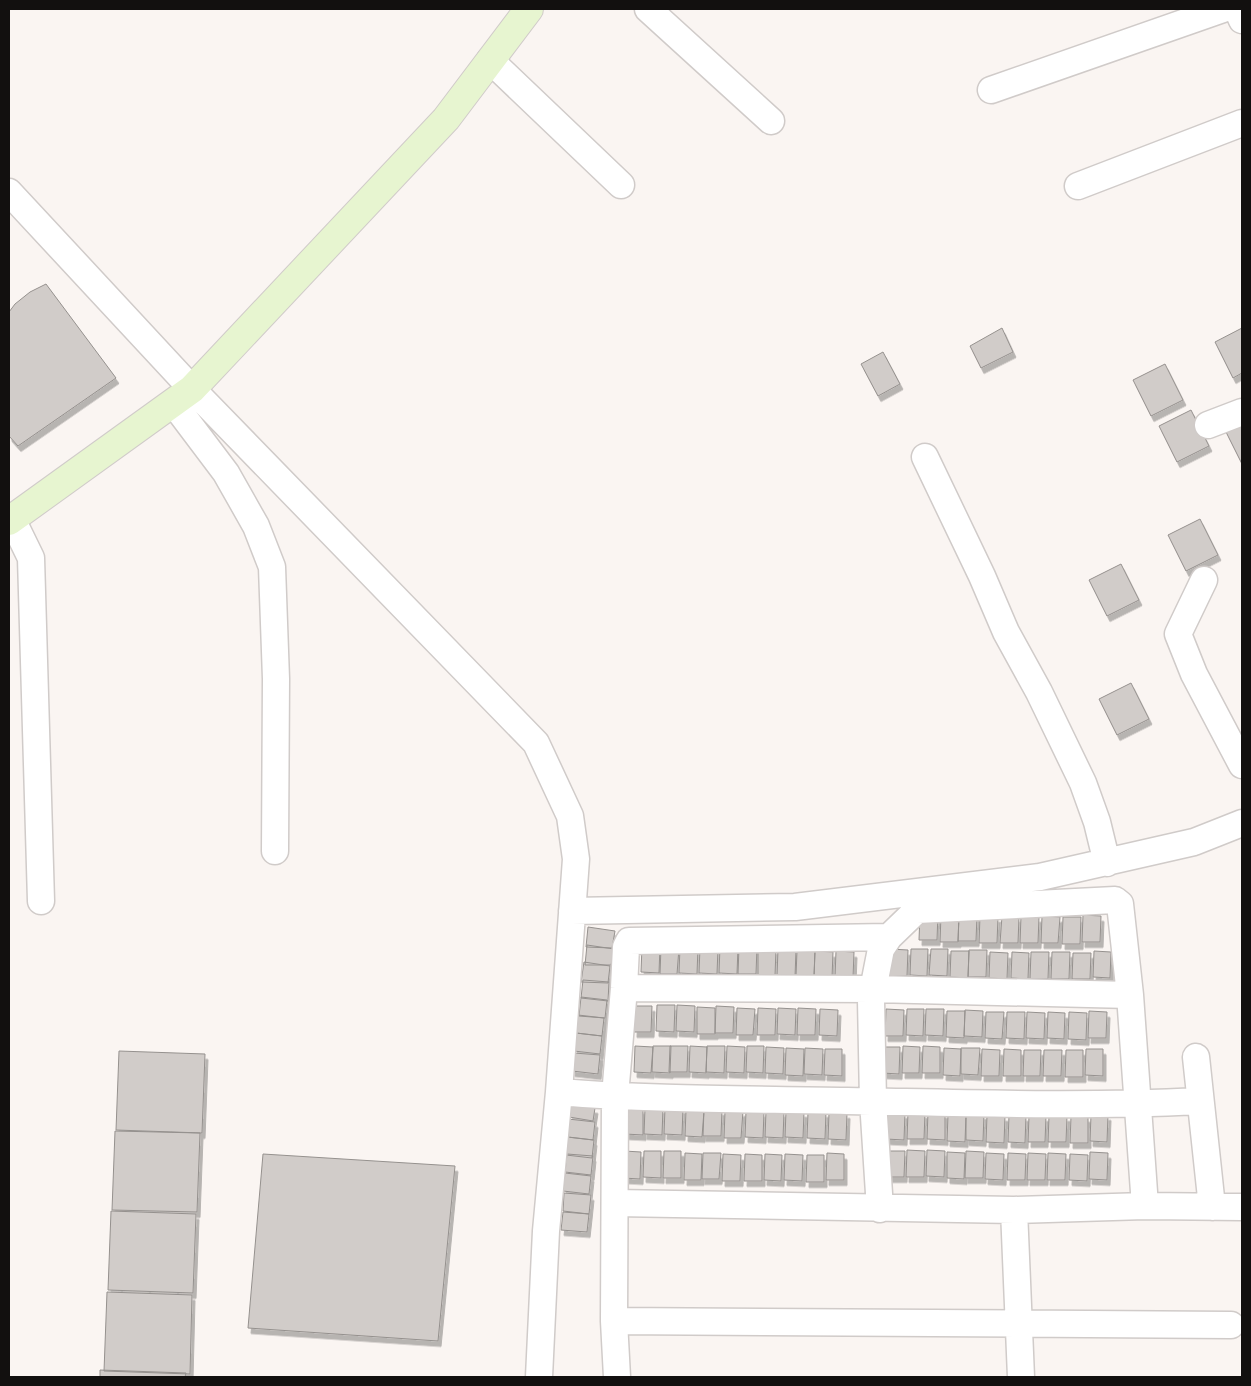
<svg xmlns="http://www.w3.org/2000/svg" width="1251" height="1386" viewBox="0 0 1251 1386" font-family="Arial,sans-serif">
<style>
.building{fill:#d1ccc9;stroke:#95918e;filter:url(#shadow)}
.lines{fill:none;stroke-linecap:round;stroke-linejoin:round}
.street-casing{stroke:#d0cbc9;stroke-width:29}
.secondary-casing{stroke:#d0cbc9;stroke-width:30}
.street{stroke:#fff;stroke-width:26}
.secondary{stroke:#e7f5d0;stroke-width:28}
</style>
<defs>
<filter id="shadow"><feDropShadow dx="3" dy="5.5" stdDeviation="0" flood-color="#0004"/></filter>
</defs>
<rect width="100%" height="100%" fill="#faf5f2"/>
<!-- building -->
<path class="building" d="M46 284 116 378 18 446 9 436V312L15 304 30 292Z
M1002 328 1013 352 981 368 970 346Z
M1242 328V373L1233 378 1215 342Z
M883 352 900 384 878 396 861 364Z
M1165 364 1183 400 1151 416 1133 380Z
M1191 410 1209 446 1177 462 1159 426Z
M1242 424V464L1226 432Z
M1200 519 1218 555 1186 571 1168 535Z
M1121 564 1139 600 1107 616 1089 580Z
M1131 683 1149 719 1117 735 1099 699Z
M920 913H938L937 940H919Z
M941 915 959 916 958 942H940Z
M959 915H977L976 941H958Z
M1083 915 1101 916 1100 942H1082Z
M980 916 998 917 997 943H979Z
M1002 916 1019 917 1018 943H1000Z
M1021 916 1039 917 1038 943H1020Z
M1042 916 1060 917 1058 943H1041Z
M1063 917H1081L1080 944H1062Z
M588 927 615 931 612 948 586 947Z
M587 945 614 949 611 965H585Z
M642 946H660L659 973 641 972Z
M720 946 738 947 737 974 719 973Z
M661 947 679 948 677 974H660Z
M680 947H698L697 974 679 973Z
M700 947 718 948 717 974 699 973Z
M739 947H757L756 974H738Z
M758 949H776L775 976 758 975Z
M778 949 796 950 795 977 777 976Z
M890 949 908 950 907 976H889Z
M911 949H928L927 976 910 975Z
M931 949H948L947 976 929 975Z
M797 950H815L814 976H796Z
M969 950H987L986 977H968Z
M815 951 833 952 832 978H814Z
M836 951 854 952 853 978 835 977Z
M951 951H969L968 978 950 977Z
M1094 951 1111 952 1110 978 1093 977Z
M990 952 1008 953 1007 979 989 978Z
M1012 952 1029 953 1028 979 1011 978Z
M1031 952H1049L1048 979H1030Z
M1052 952H1070L1069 979H1051Z
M1073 953H1091L1090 979H1072Z
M584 962 610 966 608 983 581 982Z
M583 980 609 982 608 1001 581 998Z
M581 997 607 1000 605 1018 579 1016Z
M657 1005H675L674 1032 656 1031Z
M677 1005 695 1006 694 1032 676 1031Z
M635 1006H652L651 1032H634Z
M716 1006 734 1007 733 1033H715Z
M697 1007 715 1008V1034H697Z
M737 1008 755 1009 753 1035H736Z
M758 1008 776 1009 775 1035H757Z
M778 1008 796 1009 795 1035 777 1034Z
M798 1008 816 1009 815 1035H797Z
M820 1009 838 1010 837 1036 819 1035Z
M886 1009 904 1010 903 1036H885Z
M907 1009H924L923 1036 906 1035Z
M926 1009H944L943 1036 925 1035Z
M965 1010 983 1011 982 1037 964 1036Z
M947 1011H965L964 1038 946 1037Z
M1089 1011 1107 1012 1106 1038H1088Z
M986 1012H1004L1002 1039 985 1038Z
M1007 1012H1025L1024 1039 1006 1038Z
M1027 1012 1045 1013 1044 1039 1026 1038Z
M1048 1012 1065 1013 1064 1039 1047 1038Z
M1069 1012 1087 1013 1086 1040 1068 1039Z
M578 1015 604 1018 602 1036 576 1033Z
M576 1033 602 1036 600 1054 574 1051Z
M635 1046 653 1047 651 1073 634 1072Z
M653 1046H671L670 1073 652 1072Z
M670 1046H688L687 1072H669Z
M690 1046 707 1047 706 1073 689 1072Z
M707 1046H725L724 1073 706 1072Z
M727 1046 745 1047 744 1073 726 1072Z
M747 1046H764L763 1073 746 1072Z
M903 1046 920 1047 919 1073H902Z
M923 1046 940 1047V1073H922Z
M766 1047 784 1048 783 1074 765 1073Z
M883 1047H900L899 1074 882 1073Z
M786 1048 804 1049 803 1076 785 1075Z
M805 1048 823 1049 822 1075 804 1074Z
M944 1048 961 1049 960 1076 943 1075Z
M961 1048H980L978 1075 961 1074Z
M825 1049H842V1076L824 1075Z
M982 1049 1000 1050 999 1076H981Z
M1004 1049 1021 1050V1076H1003Z
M1086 1049H1103V1076L1085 1075Z
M1024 1050H1041L1040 1076H1023Z
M1044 1050H1062L1061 1076H1043Z
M1066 1050H1083V1077H1065Z
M119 1051 205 1054 202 1133 116 1130Z
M574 1053 600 1055 598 1074 572 1071Z
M571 1106 595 1108 593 1121 569 1117Z
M626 1108 643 1109V1135L625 1134Z
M645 1108H663L662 1135 644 1134Z
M665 1108H683L682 1135 664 1134Z
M704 1109 722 1110 721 1136H703Z
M686 1110 704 1111 702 1137 685 1136Z
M725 1111H743L741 1138H724Z
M746 1111 764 1112 763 1138 745 1137Z
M766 1111 784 1112 783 1138 765 1137Z
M786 1111 804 1112 803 1138 785 1137Z
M808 1112H826L825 1139 807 1138Z
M908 1112 925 1113 924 1139H907Z
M928 1112 945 1113V1140L927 1139Z
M829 1113H847L846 1140 828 1139Z
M887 1113H905L904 1140 886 1139Z
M966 1114H984L983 1141 966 1140Z
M948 1115H966L965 1142 947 1141Z
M987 1115 1005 1116 1004 1143 986 1142Z
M1009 1115 1026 1116 1025 1143 1008 1142Z
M1091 1115H1108L1107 1142 1090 1141Z
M1029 1116H1046L1045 1142H1028Z
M1049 1116H1067L1066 1142H1048Z
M1071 1116 1088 1117V1143H1070Z
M568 1119 595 1122 593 1140 567 1137Z
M115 1131 200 1133 197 1212 112 1210Z
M568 1137 594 1140 592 1158 566 1155Z
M907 1150 925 1151 924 1177H906Z
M927 1150 945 1151 944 1177 926 1176Z
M624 1151 641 1152 640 1179 623 1178Z
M644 1151H661V1178L643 1177Z
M664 1151H681V1178H663Z
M887 1151H905L904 1177H886Z
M966 1151 984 1152 983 1178H965Z
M947 1152 965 1153 964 1179 947 1178Z
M1090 1152 1108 1153 1107 1180 1089 1179Z
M685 1153 702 1154 701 1180H684Z
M703 1153H721L719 1179H702Z
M827 1153 844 1154V1180H826Z
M986 1153 1004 1154 1003 1180 985 1179Z
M1008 1153 1026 1154 1025 1180H1007Z
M1028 1153 1046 1154 1045 1180H1027Z
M1048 1153 1066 1154 1065 1180H1047Z
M263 1154 455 1166 438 1341 248 1328Z
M567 1154 593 1156 591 1175 565 1172Z
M723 1154 741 1155 740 1181H722Z
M745 1154 762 1155V1181H744Z
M765 1154 782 1155 781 1181 764 1180Z
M785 1154 803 1155 802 1181 784 1180Z
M1070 1154 1088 1155 1087 1181 1069 1180Z
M807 1155H824V1182H806Z
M565 1173 591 1176 589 1194 563 1191Z
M564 1193 591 1195 589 1214 563 1211Z
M111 1211 196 1214 193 1293 108 1290Z
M563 1212 589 1214 587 1232 561 1230Z
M107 1292 192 1295 190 1374 104 1371Z
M100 1370 186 1373 185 1377H100Z"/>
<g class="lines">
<defs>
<path id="street" d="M648 9 771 121
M1237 9 1242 20
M490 60 621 185
M991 90 1223 9
M1078 186 1242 123
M9 192 192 389 536 743 570 816 576 859 559 1092 546 1231 539 1377
M174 404 226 473 256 526 272 567 276 679 275 851
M1208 425 1242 412
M925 457 982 576 1006 632 1039 692 1083 783 1097 822 1107 863
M12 519 31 558 41 901
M1204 580 1178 634 1194 674 1242 765
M572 911 795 907 1040 877 1194 842 1242 823
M624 988 873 989 1130 995
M1196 1057 1212 1207
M559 1092C654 1100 751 1099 847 1101 964 1103 1082 1107 1199 1101
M615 1203 1014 1210 1145 1206 1242 1207
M880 1209 873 1101 871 1000 881 949 889 937 917 910 1115 900 1120 904 1130 995 1145 1206
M1014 1210 1021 1377
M614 1321 1231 1325
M617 1377 614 1321 615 1096 624 988 626 947 629 941 889 937"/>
<path id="secondary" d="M9 521 192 389 446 119 529 9"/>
</defs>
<!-- street casing -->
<use href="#street" class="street-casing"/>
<!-- secondary casing -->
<use href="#secondary" class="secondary-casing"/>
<!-- street -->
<use href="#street" class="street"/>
<!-- secondary -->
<use href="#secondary" class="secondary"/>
</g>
<!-- border -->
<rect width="1251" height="1386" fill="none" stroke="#12100f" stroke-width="20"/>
</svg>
